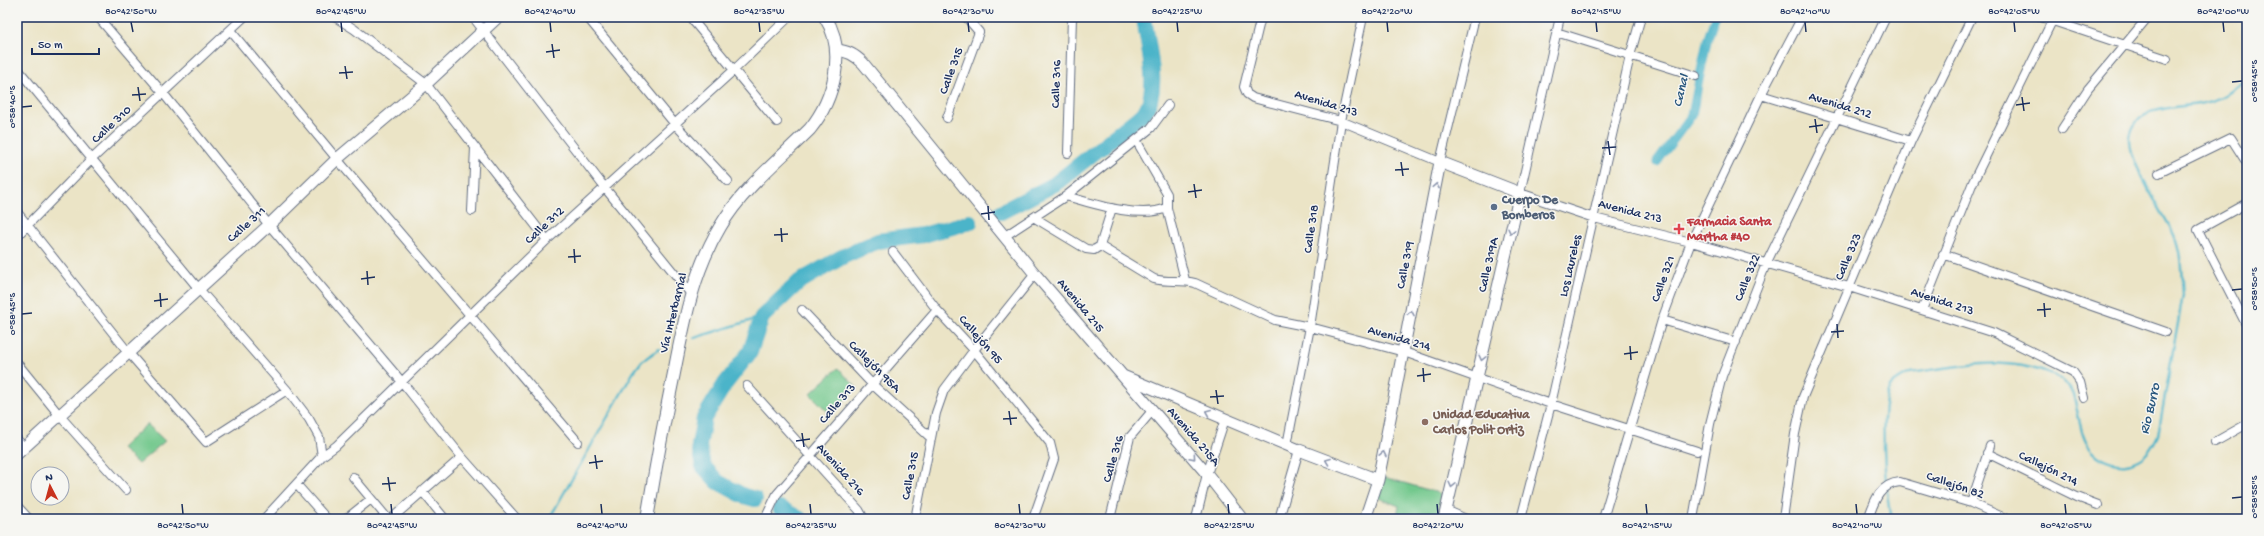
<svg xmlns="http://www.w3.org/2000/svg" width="2264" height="536" viewBox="0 0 2264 536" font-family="'Gochi Hand',sans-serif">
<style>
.green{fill:#72c88c;stroke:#467c75}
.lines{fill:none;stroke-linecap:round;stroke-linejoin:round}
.stream{stroke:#4bb4c9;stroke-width:2.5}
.canal{stroke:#4bb4c9;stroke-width:9}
.river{stroke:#4bb4c9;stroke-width:16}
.street-casing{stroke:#646e82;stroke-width:10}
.secondary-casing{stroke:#646e82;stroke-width:13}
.primary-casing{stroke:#646e82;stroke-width:14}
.street{stroke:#fff;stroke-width:8}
.secondary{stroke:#fff;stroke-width:11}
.primary{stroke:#fff;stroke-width:12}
.oneway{stroke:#8d97ae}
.ticks{fill:none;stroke:#1b2f5e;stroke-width:1.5}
.service-dot{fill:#5c6f8a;stroke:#f6f6f2;stroke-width:1.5}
.health-dot{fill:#e0444e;stroke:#f6f6f2;stroke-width:1.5}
.education-dot{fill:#8d6e63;stroke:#f6f6f2;stroke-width:1.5}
.labels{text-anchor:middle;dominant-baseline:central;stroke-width:3;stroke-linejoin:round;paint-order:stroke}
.street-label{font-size:13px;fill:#1b2f5e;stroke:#f6f6f2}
.service-label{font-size:13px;font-weight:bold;fill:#4e5e75;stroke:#f6f6f2;text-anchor:start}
.health-label{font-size:13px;font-weight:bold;fill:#be3a42;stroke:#f6f6f2;text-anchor:start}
.education-label{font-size:13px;font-weight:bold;fill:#785e54;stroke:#f6f6f2;text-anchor:start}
.water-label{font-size:14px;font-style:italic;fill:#29577e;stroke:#f6f6f2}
.neatline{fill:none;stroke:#1b2f5e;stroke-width:1.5}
.ticks-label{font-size:10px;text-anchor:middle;fill:#1b2f5e}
</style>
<rect width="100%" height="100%" fill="#f6f6f2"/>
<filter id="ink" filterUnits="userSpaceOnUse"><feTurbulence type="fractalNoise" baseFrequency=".025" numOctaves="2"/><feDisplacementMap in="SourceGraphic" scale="8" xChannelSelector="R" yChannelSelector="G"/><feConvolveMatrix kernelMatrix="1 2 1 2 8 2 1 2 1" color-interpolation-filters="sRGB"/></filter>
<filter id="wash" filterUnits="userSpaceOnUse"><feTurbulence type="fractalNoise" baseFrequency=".012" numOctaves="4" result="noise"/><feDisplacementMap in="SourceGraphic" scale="16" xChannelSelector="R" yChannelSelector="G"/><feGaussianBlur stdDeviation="0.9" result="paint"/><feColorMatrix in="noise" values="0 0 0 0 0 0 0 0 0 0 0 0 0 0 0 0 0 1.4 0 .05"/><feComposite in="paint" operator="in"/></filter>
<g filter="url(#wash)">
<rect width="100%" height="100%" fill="#ebe4c6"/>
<!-- green -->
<path class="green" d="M838 368 857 388 830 414 810 394Z
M147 424 165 441 138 464 121 448Z
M1380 476 1442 494 1436 519H1396L1399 506 1376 497Z"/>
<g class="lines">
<!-- stream -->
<path class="stream" d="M694 338 762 317
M549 519 633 373 642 361 659 349
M1891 519C1886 494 1878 408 1890 387 1895 380 1903 377 1910 373 1960 366 2013 353 2060 379 2087 395 2069 442 2103 459 2111 463 2118 465 2126 464 2144 461 2151 450 2158 435L2183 295C2181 275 2182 253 2174 235 2163 211 2128 163 2130 138 2134 101 2186 110 2212 101 2226 96 2237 88 2247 78"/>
<!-- canal -->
<path class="canal" d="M1657 162 1692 115 1707 41 1715 17"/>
<!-- river -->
<path class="river" d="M1001 212 1055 184 1144 113C1161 90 1147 44 1144 17
M755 499 744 496 718 482 703 466 699 446 704 418 725 384 750 352 762 317 799 282 842 257 878 241 923 235 970 222
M780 508 800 519"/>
</g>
</g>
<g filter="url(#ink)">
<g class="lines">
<defs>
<path id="street" d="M98 17 163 93 269 225 402 382 462 457 517 519
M335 17 354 29 426 84 547 240
M473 17 605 188 691 294
M587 17 674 123 728 181
M690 17 777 122
M1261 17 1244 87 1247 94 1253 98 1341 121 1440 162 1475 17
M1560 17 1520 193 1594 218 1691 242 1849 287 1994 333 2073 372 2080 382 2084 398
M2041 17 2167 59
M230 30 337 159 578 442
M1556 32 1696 76
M17 68 198 288 287 390 309 419 319 437 322 456
M1761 95 1911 141
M947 118 979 32 966 17
M2062 129 2088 89 2148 17
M1068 153 1072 17
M2159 173 2231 138 2247 163
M1066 196C1094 204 1139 219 1167 208V194L1136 140
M2247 203 2198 230 2247 326
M1167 208 1185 280
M472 211 475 148
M17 212 128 352 206 442 287 390
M1035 218 1086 249 1094 250 1100 246 1112 208
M17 236 92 159 244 17
M1005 236 1066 196 1151 128 1168 105
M1100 246 1154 279C1168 283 1181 279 1195 283L1275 320 1310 327 1404 352 1551 404 1697 451
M893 252 937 310 974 350 1050 443 1054 459 1033 519
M1943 254 2166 332
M802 310 872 384 931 438
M1922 310 1973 182 2054 17
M1662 320 1736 342
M17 363 60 416 126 490
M747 386 859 510 864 519
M17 439 24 448
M2215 442 2247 424
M1287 445 1310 327 1341 121 1363 17
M1987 453 2077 497 2098 505
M353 477 388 519
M297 485 327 519
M422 491 445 519
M1971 503 1990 446
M17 506 29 519
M1446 510 1466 519
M264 519 322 456 336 446 547 240 734 70 789 17
M346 519 371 499
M391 519 462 457
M765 519 777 494 937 310
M915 519 936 413 944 390 974 350 1035 274
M1110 519 1130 437 1152 411
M1196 519 1207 474 1225 419
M1279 519 1299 450
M1521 519 1551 404 1630 56 1641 17
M1603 519 1662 320 1691 242 1761 95 1802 17
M1693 519 1710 424 1722 376 1766 264 1886 17
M1783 519 1795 434 1803 397 1911 141 1972 17
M1868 519C1874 502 1879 484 1900 482L1971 503 2007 519"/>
<path id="secondary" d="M836 50C848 51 855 55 863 63L1035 274 1207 474 1242 519
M1123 376 1299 450 1378 480
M17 454 269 225 337 159 426 84 498 17
M1365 519 1378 480 1440 162 1520 193 1444 519"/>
<path id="primary" d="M647 519C655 470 664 421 674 373 684 322 693 272 720 227 742 189 780 159 810 129 834 99 847 51 825 17"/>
</defs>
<!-- street casing -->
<use href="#street" class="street-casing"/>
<!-- secondary casing -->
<use href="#secondary" class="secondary-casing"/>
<!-- primary casing -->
<use href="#primary" class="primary-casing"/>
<!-- street -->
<use href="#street" class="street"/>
<!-- secondary -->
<use href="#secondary" class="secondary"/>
<!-- primary -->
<use href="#primary" class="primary"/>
</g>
<!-- one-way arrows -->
<defs><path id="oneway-chevron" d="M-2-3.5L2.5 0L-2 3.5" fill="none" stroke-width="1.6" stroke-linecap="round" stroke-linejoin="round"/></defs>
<g class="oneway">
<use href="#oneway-chevron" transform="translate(1436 186) rotate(-79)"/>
<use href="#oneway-chevron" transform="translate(1511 231) rotate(103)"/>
<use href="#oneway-chevron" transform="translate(1411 313) rotate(-79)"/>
<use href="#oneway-chevron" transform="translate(1482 358) rotate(103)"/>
<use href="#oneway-chevron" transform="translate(1208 412) rotate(-157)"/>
<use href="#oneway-chevron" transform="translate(1383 454) rotate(-78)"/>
<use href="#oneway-chevron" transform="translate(1193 457) rotate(49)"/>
<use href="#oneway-chevron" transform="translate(1328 461) rotate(-159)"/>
<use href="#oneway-chevron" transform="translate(1452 485) rotate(103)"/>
</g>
</g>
<!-- ticks -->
<path class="ticks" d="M131 22 133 32M341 22 342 32M550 22 551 32M759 22 760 32M968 22 969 32M1177 22 1178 32M1387 22 1388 32M1596 22 1597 32M1805 22 1806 32M2014 22 2015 32M2223 22 2224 32M552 44 554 58M546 52 560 50M345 66 347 79M339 73 353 72M2232 82 2242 81M138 87 140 101M132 95 146 94M2022 97 2024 111M2016 105 2030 103M22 107 32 106M1815 119 1817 133M1809 127 1823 125M1608 141 1610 155M1602 148 1616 147M1401 162 1403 176M1395 170 1409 169M1194 184 1196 198M1188 192 1202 190M988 206 989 220M981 214 995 212M781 228 782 242M774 235 788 234M574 249 575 263M568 257 581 256M367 271 368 285M361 279 375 277M2232 290 2242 289M160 293 161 307M154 301 168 299M2044 303 2045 317M2037 310 2051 309M22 314 32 313M1837 324 1838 338M1831 332 1844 331M1630 346 1631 360M1624 354 1638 352M1423 368 1424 382M1417 376 1431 374M1216 390 1218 404M1210 397 1224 396M1009 411 1011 425M1003 419 1017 418M802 433 804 447M796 441 810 439M595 455 597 469M589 463 603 461M388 477 390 491M382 484 396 483M2232 498 2242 497M182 504 183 514M391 504 392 514M601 504 602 514M810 504 811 514M1019 504 1020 514M1228 504 1229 514M1437 504 1438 514M1646 504 1647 514M1856 504 1857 514M2065 504 2066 514"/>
<!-- markers -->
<circle class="service-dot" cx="1494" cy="207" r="4"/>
<path class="health-dot" d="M1677 223h4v4h4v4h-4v4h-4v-4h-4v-4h4z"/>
<circle class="education-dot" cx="1425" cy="422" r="4"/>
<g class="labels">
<!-- street labels -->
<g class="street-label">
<text transform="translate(952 71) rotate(-70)">Calle 315</text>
<text transform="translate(1057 84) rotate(-88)">Calle 316</text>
<text transform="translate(1326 104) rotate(17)">Avenida 213</text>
<text transform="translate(1840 106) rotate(17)">Avenida 212</text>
<text transform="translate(112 125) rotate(-43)">Calle 310</text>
<text transform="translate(1630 212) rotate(14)">Avenida 213</text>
<text transform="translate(247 225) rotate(-42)">Calle 311</text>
<text transform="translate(545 226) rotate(-43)">Calle 312</text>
<text transform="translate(1312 229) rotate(-82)">Calle 318</text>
<text transform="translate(1849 257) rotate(-67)">Calle 323</text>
<text transform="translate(1406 265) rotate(-79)">Calle 319</text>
<text transform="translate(1489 265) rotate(-77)">Calle 319A</text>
<text transform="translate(1571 266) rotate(-77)">Los Laureles</text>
<text transform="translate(1748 278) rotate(-68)">Calle 322</text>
<text transform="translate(1664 279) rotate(-70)">Calle 321</text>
<text transform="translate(1942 302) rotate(18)">Avenida 213</text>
<text transform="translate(1080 306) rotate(50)">Avenida 215</text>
<text transform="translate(674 313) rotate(-76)">Vía Interbarrial</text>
<text transform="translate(1399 339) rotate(16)">Avenida 214</text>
<text transform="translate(980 340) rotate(49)">Callejón 95</text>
<text transform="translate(874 367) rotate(45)">Callejón 95A</text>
<text transform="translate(838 404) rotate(-49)">Calle 313</text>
<text transform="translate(1193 437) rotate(49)">Avenida 215A</text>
<text transform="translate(1114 459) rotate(-74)">Calle 316</text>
<text transform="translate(2048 469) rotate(26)">Callejón 214</text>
<text transform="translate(840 470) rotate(48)">Avenida 216</text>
<text transform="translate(911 476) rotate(-79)">Calle 315</text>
<text transform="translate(1955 486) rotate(19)">Callejón 82</text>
</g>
<!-- service labels -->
<g class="service-label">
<text x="1502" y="200">Cuerpo De<tspan x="1502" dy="15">Bomberos</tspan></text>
</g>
<!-- health labels -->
<g class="health-label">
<text x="1687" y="222">Farmacia Santa<tspan x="1687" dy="15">Martha #40</tspan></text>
</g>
<!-- education labels -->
<g class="education-label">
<text x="1433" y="415">Unidad Educativa<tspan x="1433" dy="15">Carlos Polit Ortiz</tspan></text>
</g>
<!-- water labels -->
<g class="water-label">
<text transform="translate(1682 91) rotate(-77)">Canal</text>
<text transform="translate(2151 409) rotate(-77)">Rio Burro</text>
</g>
</g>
<!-- margin -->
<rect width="2264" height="536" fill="none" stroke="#f6f6f2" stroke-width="44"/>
<!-- north arrow -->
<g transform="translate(50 486) rotate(354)"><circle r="19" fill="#f6f6f2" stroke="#9ea6b7"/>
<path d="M0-3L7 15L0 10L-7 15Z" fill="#c8321e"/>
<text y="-6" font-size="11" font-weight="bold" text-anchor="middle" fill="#1b2f5e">N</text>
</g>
<!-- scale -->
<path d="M32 48v6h67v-6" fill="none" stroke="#1b2f5e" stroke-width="2"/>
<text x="38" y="48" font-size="12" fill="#1b2f5e" stroke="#f6f6f2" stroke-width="3" paint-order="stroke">50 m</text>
<rect x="22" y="22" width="2220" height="492" class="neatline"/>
<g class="ticks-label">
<text x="131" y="14">80°42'50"W</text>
<text x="341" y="14">80°42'45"W</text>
<text x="550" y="14">80°42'40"W</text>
<text x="759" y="14">80°42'35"W</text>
<text x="968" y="14">80°42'30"W</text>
<text x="1177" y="14">80°42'25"W</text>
<text x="1387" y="14">80°42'20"W</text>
<text x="1596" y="14">80°42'15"W</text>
<text x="1805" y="14">80°42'10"W</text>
<text x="2014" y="14">80°42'05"W</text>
<text x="2223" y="14">80°42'00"W</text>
<text transform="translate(2253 81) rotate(-90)" y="4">0°58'45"S</text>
<text transform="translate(11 107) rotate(-90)" y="4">0°58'40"S</text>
<text transform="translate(2253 289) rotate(-90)" y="4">0°58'50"S</text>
<text transform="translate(11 314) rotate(-90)" y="4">0°58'45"S</text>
<text transform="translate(2253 497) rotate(-90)" y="4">0°58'55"S</text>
<text x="183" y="528">80°42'50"W</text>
<text x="392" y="528">80°42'45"W</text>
<text x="602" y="528">80°42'40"W</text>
<text x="811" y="528">80°42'35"W</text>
<text x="1020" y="528">80°42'30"W</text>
<text x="1229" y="528">80°42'25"W</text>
<text x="1438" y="528">80°42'20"W</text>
<text x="1647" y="528">80°42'15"W</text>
<text x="1857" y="528">80°42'10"W</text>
<text x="2066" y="528">80°42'05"W</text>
</g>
</svg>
